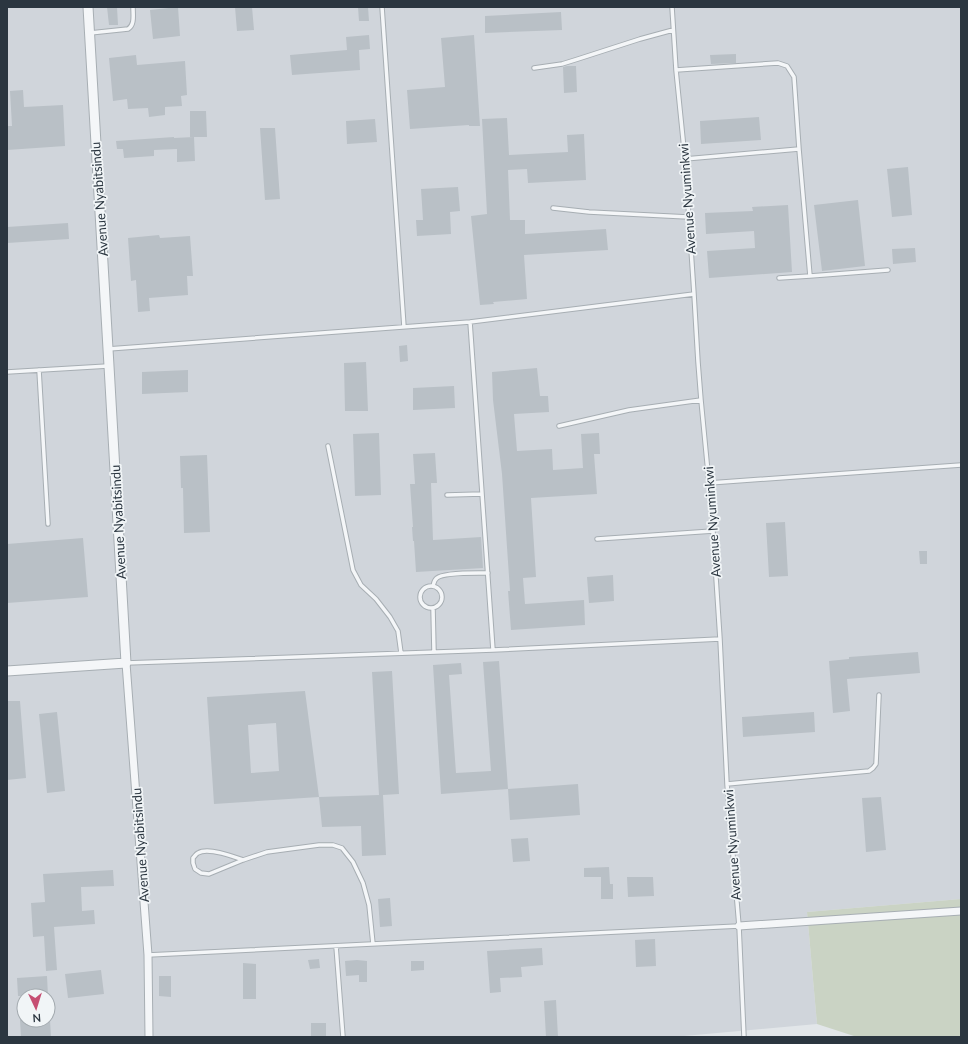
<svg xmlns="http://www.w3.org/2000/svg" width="968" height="1044" viewBox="0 0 968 1044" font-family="Lato,sans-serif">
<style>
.built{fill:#d0d5db;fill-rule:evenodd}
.green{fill:#cad3c4}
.building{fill:#b9c0c6;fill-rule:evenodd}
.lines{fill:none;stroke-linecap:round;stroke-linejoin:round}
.service-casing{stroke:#a7aeb3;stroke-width:5.5}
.minor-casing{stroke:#a7aeb3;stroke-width:9}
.tertiary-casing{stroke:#a7aeb3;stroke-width:11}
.service{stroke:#f4f6f8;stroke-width:3.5}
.minor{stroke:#f4f6f8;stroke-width:7}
.tertiary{stroke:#f4f6f8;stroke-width:9}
.labels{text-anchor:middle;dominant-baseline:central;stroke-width:3.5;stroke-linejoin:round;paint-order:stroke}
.street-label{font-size:13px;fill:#2b3640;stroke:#f1f5f7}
</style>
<rect width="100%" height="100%" fill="#e2e6e9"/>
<!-- built -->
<path class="built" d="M7 7H961V899L807 912 817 1024 673 1037H7ZM24 996H48V1020H24Z"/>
<!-- green -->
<path class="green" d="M961 899V1037H857L817 1024 807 912Z"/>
<!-- building -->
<path class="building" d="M107 7H117L118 25H109Z
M178 7 180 36 153 39 150 10Z
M235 7H252L254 30 237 31Z
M358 7H368L369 21H359Z
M561 12 562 30 485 33V16Z
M369 35 370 49 359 50 360 70 292 75 290 55 347 50 346 37Z
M474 35 480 126H469V125L410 129 407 90 445 87 441 38Z
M736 54V63L711 64 710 55Z
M136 55 137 65 185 61 187 95 181 96 182 106 165 107V115L149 117 148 108 128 109 127 99 113 101 109 58Z
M567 66H576L577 92 564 93 563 67Z
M23 90 24 107 63 105 65 146 7 150V126H12L10 91Z
M190 111H206L207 137H190Z
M759 117 761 140 701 144 700 121Z
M507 118 509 155 568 152 567 135 584 134 586 180 528 183 527 169 508 170 510 220H525V234L606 229 608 250 524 255 527 299 493 302 494 304 480 305 471 216 487 214 482 119Z
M375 119 377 142 347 144 346 121Z
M260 128H275L280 199 265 200Z
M174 137V138L194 137 195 161 177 162V149L154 150V156L124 158 123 149H117L116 141Z
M908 167 912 215 892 217 887 169Z
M458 187 460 211 450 212 451 234 417 236 416 220H423L421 189Z
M858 200 865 266 822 271 814 205Z
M788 205 792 272 709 278 707 251 755 248 754 231 706 234 705 213 753 211 752 207Z
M68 223 69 239 7 243V227Z
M159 235 160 238 190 236 193 276H187L188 295 149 298 150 311 138 312 136 280 131 281 128 238Z
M915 248 916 262 893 264 892 249Z
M407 345 408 361 400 362 399 346Z
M366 362 368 411H345L344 363Z
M537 368 540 396H548L549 412 514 414 517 451 552 449 553 470 583 468 581 434 599 433 600 454H594L597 494 531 498 536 577 523 578 525 604 584 600 585 625 511 630 508 591H510L502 474 493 400 492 372Z
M188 370V392L142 394V372Z
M454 386 455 408 413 410V388Z
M379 433 381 495 355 496 353 434Z
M435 453 437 483H431L433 540 481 537 483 568 416 572 414 541H413L412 527H413L410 484H415L413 454Z
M207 455 210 532 184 533 183 488H181L180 456Z
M785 522 788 576 769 577 766 523Z
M83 538 88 597 7 603V544Z
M919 551H927V564H920Z
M613 575 614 601 589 603 587 577Z
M918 652 920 673 847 679 850 711 833 713 829 661 849 659V657Z
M499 661 508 789 441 794 433 665 461 663 462 674 449 675 456 773 491 771 483 662Z
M392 671 399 794 383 795 386 855 362 856 361 826 322 827 319 797 379 795 372 672Z
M305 691 319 797 214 804 207 697ZM276 723 279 771 251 773 248 725Z
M7 701H20L26 778 7 780Z
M57 712 65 791 47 793 39 714Z
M814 712 815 732 743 737 742 717Z
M578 784 580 815 510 820 508 789Z
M881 797 886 850 866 852 862 798Z
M528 838 530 861 513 862 511 839Z
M609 867 610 884H613V899H601V877H584V868Z
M113 870 114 886 81 887 82 911 94 910 95 924 54 927 57 970 46 971 44 936 33 937 31 903 45 902 43 874Z
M627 877H653L654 896 628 897Z
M390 898 392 926 380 927 378 899Z
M655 939 656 966 636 967 635 940Z
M542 948 543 965 521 967 522 977 500 978 501 992 490 993 487 951Z
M319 959 320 968 310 969 308 960Z
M357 960 367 961V982H359V975L346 976 345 961Z
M411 961H424V970L411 971Z
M243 963 256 964V999H243Z
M101 970 104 994 68 998 65 974Z
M47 976 48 996H18L17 978Z
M159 976H171V997L159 996Z
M556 1000 558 1037H546L544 1001Z
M20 1020H50L51 1037H21Z
M311 1023H326V1037H311Z"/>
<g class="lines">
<defs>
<path id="service" d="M382 7 404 327
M672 7 676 70 685 159 694 294 698 362 701 400 709 483 713 531 720 639 727 784 739 926 744 1037
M90 33 128 29C135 25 133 15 133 7
M534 68 562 64 578 59 640 39 673 30
M676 70 778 63 787 66 794 77 799 149 810 276 888 270
M685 159 799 149
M553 208 589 212 688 217
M779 278 810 276
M470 322 493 650
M108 349 470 322 694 294
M39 370 48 524
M7 372 108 366
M559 426 629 410 701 400
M328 446 353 570 361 585 376 599 390 617 398 631 401 653
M709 483 961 465
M447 495 482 494
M597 539 713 531
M433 586C434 583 434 580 437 578 444 572 477 573 488 573
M420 597a11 11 0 1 1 22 0a11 11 0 1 1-22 0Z
M433 608 434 652
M126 663 493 650 720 639
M727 784 869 771 873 768 876 764 879 695
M243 860C232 856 208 847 198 853 196 854 195 856 193 858V863L195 869 201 873 209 874 243 860 267 852 319 845H333L342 848 353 862 363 883 369 905 373 944
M336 946 343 1037
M148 955 739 926"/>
<path id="minor" d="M126 663 148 955 149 1037
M739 926 961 911"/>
<path id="tertiary" d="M7 671 126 663 109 366 88 7"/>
</defs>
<!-- service casing -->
<use href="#service" class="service-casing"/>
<!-- minor casing -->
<use href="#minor" class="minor-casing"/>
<!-- tertiary casing -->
<use href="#tertiary" class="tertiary-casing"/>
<!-- service -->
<use href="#service" class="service"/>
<!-- minor -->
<use href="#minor" class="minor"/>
<!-- tertiary -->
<use href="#tertiary" class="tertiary"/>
</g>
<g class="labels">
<!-- street labels -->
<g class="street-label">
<text transform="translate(99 199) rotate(-94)">Avenue Nyabitsindu</text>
<text transform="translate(687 199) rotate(-94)">Avenue Nyuminkwi</text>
<text transform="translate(118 522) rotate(-93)">Avenue Nyabitsindu</text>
<text transform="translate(712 522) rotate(-94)">Avenue Nyuminkwi</text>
<text transform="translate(140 845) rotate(-94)">Avenue Nyabitsindu</text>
<text transform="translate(732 845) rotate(-94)">Avenue Nyuminkwi</text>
</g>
</g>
<!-- border -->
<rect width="968" height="1044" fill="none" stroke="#2b3640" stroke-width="16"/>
<!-- north arrow -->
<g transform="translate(36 1008) rotate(176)"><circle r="19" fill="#f1f5f7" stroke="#a2a9ae"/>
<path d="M0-3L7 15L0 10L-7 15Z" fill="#c64f73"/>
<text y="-6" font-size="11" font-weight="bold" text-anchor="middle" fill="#2b3640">N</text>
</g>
</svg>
